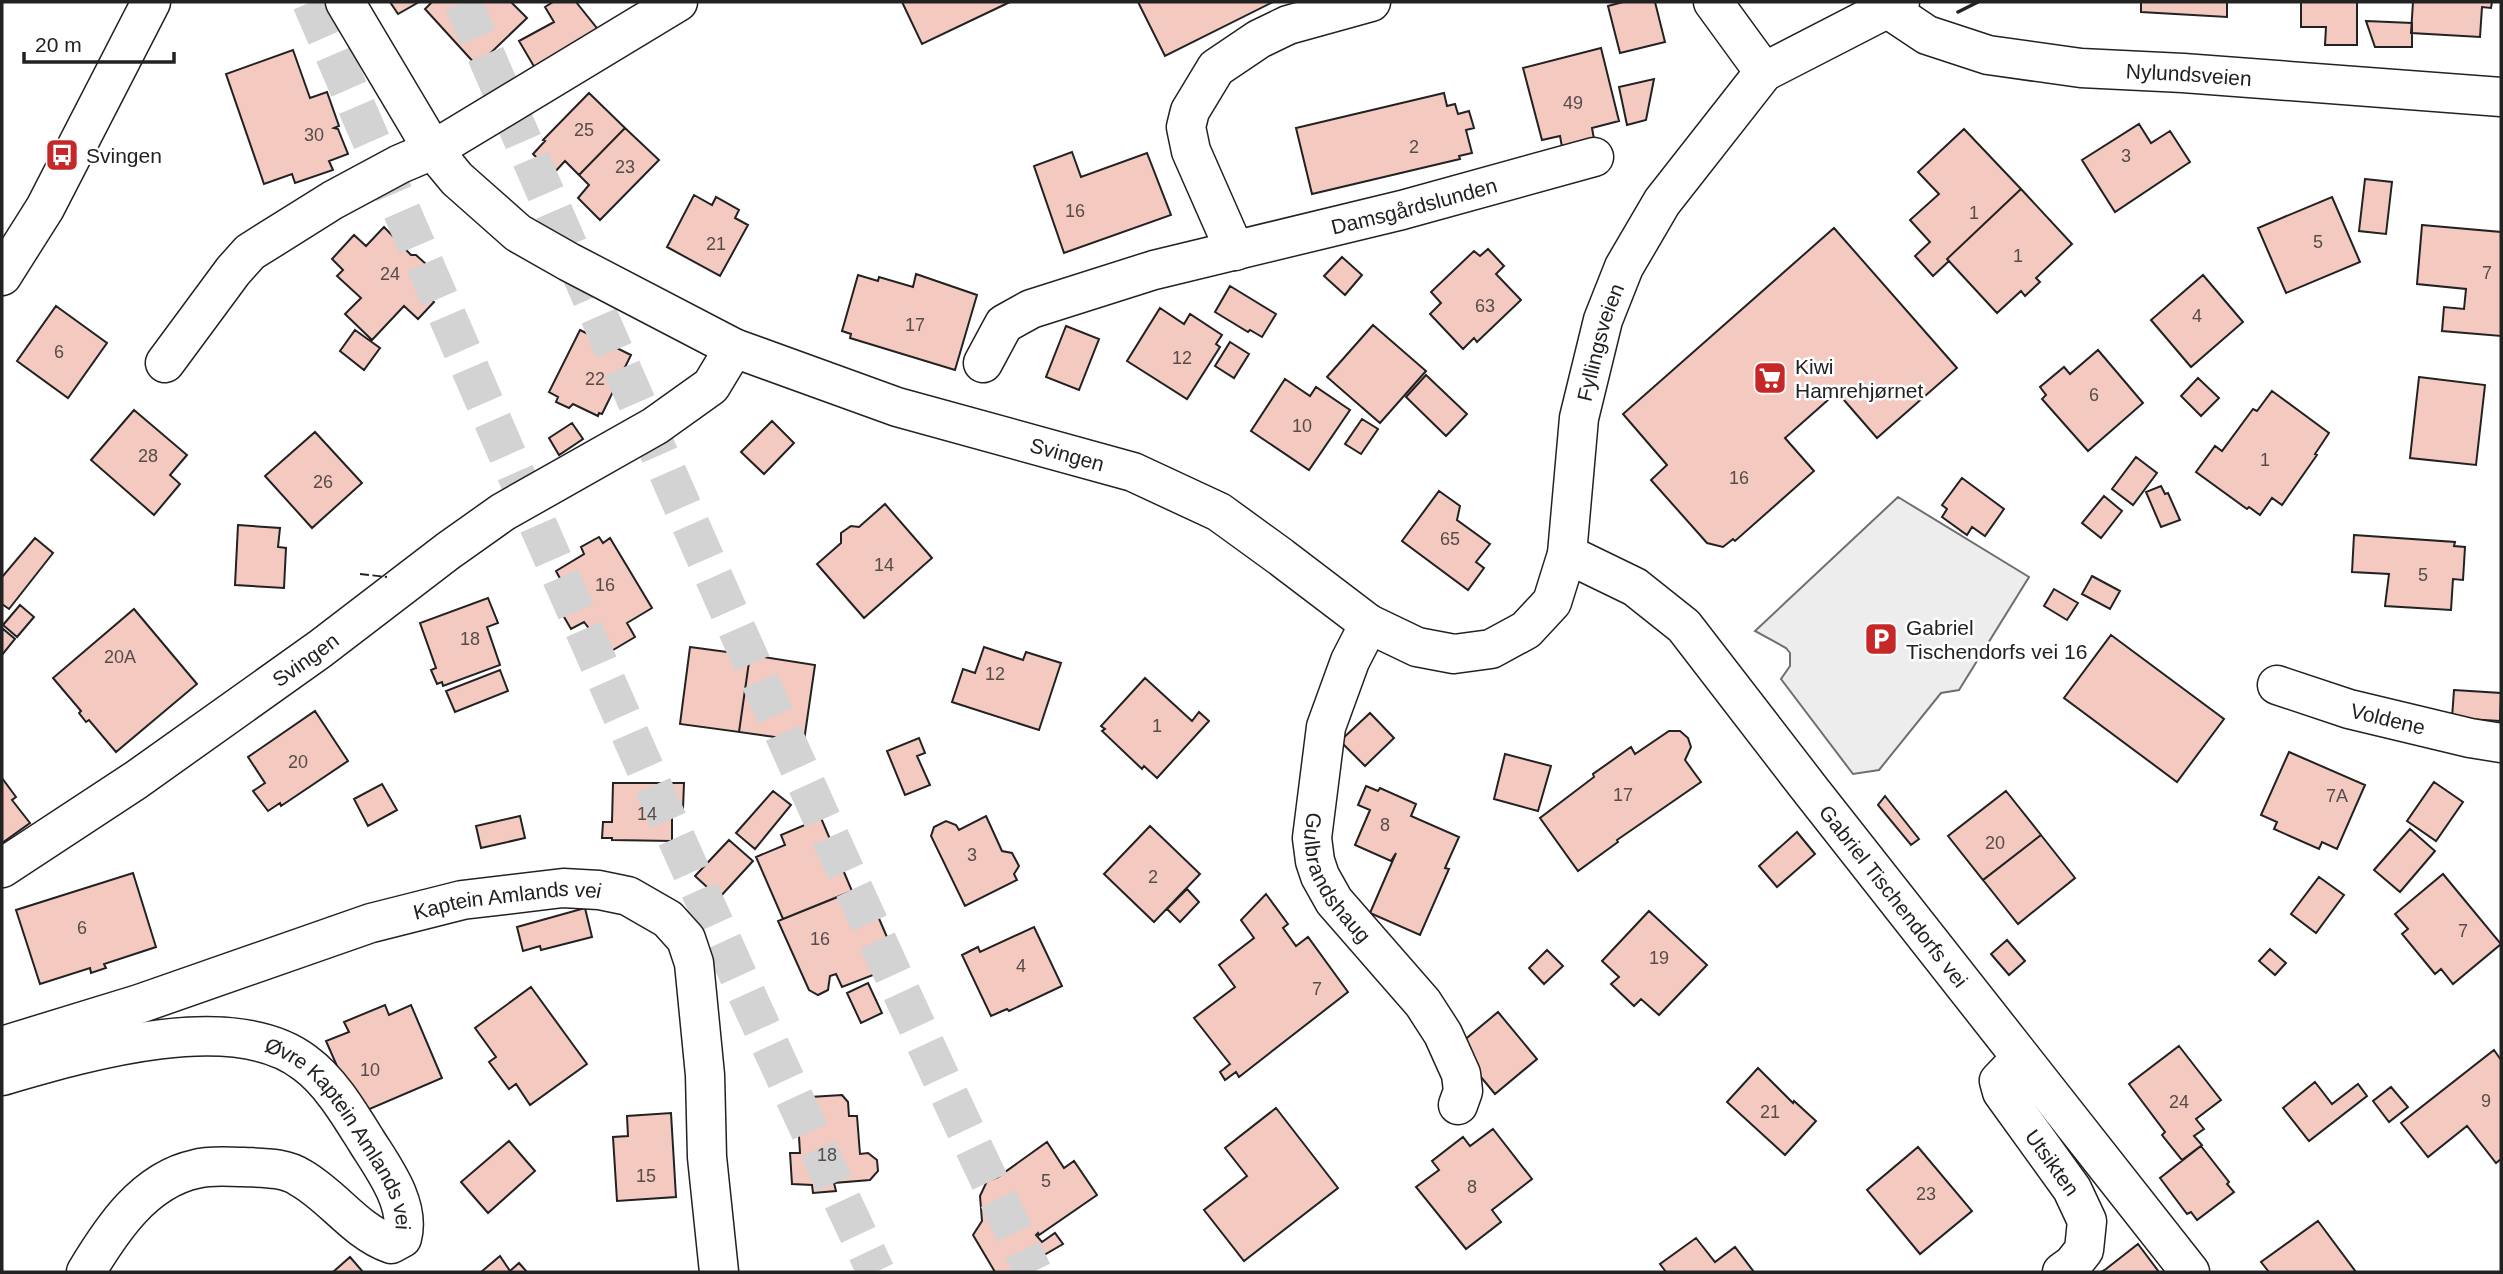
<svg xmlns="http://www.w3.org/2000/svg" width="2503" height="1274" viewBox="0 0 2503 1274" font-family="Arial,sans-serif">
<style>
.parking{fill:#ededed;stroke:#6f6f6f;stroke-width:2}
.building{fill:#f3c9c0;stroke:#222;stroke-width:2}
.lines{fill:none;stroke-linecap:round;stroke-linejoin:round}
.motorway-tunnel{stroke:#d3d3d3;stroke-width:38;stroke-dasharray:38 19;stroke-linecap:butt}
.minor-casing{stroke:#222;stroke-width:41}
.secondary-casing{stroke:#222;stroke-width:41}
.minor{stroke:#fff;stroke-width:38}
.secondary{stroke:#fff;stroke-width:38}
.fence{stroke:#222;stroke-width:2;stroke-dasharray:9 3.5;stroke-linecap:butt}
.wall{stroke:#222;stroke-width:3.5}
.labels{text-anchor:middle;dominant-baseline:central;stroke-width:5;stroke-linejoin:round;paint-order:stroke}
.number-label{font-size:18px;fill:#564c4a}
.street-label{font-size:21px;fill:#222;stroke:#fff}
.poi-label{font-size:21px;fill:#222;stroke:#fff;text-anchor:start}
</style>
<rect width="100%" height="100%" fill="#fff"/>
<!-- parking -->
<path class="parking" d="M1898 497 2029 577 1959 690 1941 693 1879 770 1853 774 1781 679 1790 666V653L1786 648 1755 631Z"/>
<!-- building -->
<path class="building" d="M390 2H419L398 14Z
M432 2H511L527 18 477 66 425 9Z
M553 2H576L604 37 539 75 519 41 554 22 545 7Z
M902 2H1010L922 44Z
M1138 2H1273L1165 56Z
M1623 2H1655L1665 42 1620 53 1608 6Z
M2141 2H2227V17L2141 12Z
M2301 2H2357V45H2325L2326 27H2301Z
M2413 2H2492L2491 8 2482 7 2480 37 2411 33Z
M2366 21 2412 23V47H2375Z
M1601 48 1619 121 1592 128 1594 139 1562 147 1560 136 1542 140 1523 68Z
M293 50 310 98 327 92 339 126 334 128 338 129 348 154 329 161 333 170 295 183 292 174 264 184 226 74Z
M1654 79 1646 120 1627 125 1619 87Z
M589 93 625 128 579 175 565 161 553 174 533 154 545 141 543 140Z
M1444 93 1447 106 1455 104 1458 114 1469 111 1474 128 1466 130 1472 153 1459 156 1460 159 1312 194 1296 128Z
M2139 124 2151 143 2170 131 2190 162 2115 212 2082 160Z
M625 128 659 160 600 220 578 198 589 185 579 175Z
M1964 129 2021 189 1947 259 1949 261 1933 276 1915 256 1930 242 1910 220 1939 194 1918 172Z
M1072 152 1081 177 1147 153 1171 215 1064 253 1034 166Z
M2365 179 2392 182 2386 234 2359 231Z
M2021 189 2072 244 2036 278 2040 282 2025 296 2021 291 1997 313 1947 259Z
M694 195 712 205 716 197 739 210 735 218 748 225 720 276 667 247Z
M2332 197 2360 262 2286 293 2258 228Z
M2422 225 2501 232V336L2442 331 2444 307 2464 309 2466 289 2417 284Z
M384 227 411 255H416L426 264 425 269 434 275 420 289 434 302 418 319 404 306 372 340 345 314 361 298 337 276 343 270 332 259 354 235 366 246Z
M1834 228 1957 368 1877 438 1837 392 1785 438 1814 471 1735 541 1733 539 1723 547 1707 543 1651 480 1667 465 1623 414Z
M1488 249 1504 266 1496 274 1521 300 1477 342 1474 338 1463 349 1430 314 1441 303 1431 292 1474 251 1480 256Z
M1342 257 1362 275 1345 295 1324 276Z
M916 274 977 295 955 370 850 338 851 334 842 331 858 275 878 281 879 277 913 287Z
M2203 275 2243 322 2191 367 2151 320Z
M1230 286 1276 314 1262 337 1250 330 1248 332 1215 312Z
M56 306 107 343 68 398 17 361Z
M1160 308 1184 324 1190 314 1222 335 1216 344 1220 347 1187 399 1127 361Z
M1373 325 1426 371 1380 423 1327 377Z
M1066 326 1099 339 1079 390 1046 377Z
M355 330 380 348 364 370 340 351Z
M580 330 631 355 602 414 599 413 598 416 573 404 569 408 556 402 558 397 549 392Z
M1230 342 1249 354 1234 378 1215 366Z
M2098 350 2143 403 2088 451 2042 399 2046 395 2040 387 2064 367 2070 374Z
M1426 375 1467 414 1446 436 1406 397Z
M2419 377 2485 385 2476 465 2410 458Z
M2198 378 2219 398 2201 416 2181 396Z
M1285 379 1310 396 1316 387 1350 410 1309 470 1251 431Z
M2272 391 2329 433 2315 454 2317 455 2282 505 2272 498 2260 515 2249 507 2247 509 2196 472 2215 446 2222 451 2253 409 2257 411Z
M134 410 187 455 170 475 180 484 154 515 91 460Z
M1362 419 1378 429 1361 454 1345 444Z
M772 421 794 443 764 474 741 452Z
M572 423 583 439 559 455 549 438Z
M315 432 362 483 312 528 265 476Z
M2136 457 2157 473 2133 505 2112 489Z
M1962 478 2004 509 1985 536 1972 527 1967 535 1942 517 1947 509 1942 505Z
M2161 486 2165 494 2168 493 2180 520 2161 527 2146 492Z
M1439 491 1460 506 1457 520 1490 544 1476 562 1484 568 1468 590 1402 541Z
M2104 496 2122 511 2101 538 2082 523Z
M885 504 932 558 864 618 817 564 841 543V533L851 526 859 527Z
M238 525 280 528 278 547 286 548 284 588 235 585Z
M2354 535 2455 542 2454 546 2465 547 2463 580 2453 579 2451 610 2385 606 2389 574 2352 572Z
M599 537 603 543 610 538 652 608 627 623 635 637 608 653 584 622 571 629 556 603 569 595 556 571 584 554 581 547Z
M35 538 53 553 9 609 2 604V577Z
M2092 576 2120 591 2110 609 2082 594Z
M2054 589 2078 603 2067 620 2044 606Z
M488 598 498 623 487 627 500 665 443 686 442 682 437 684 431 670 436 668 420 623Z
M20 605 34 617 17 637 3 625Z
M134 609 197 684 116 752 89 720 86 722 79 713 81 711 53 678Z
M2 628 15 639 2 655Z
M2111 635 2224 719 2177 782 2064 698Z
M690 647 750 655 739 732 680 724Z
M984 647 1023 660 1026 652 1061 663 1039 730 952 702 963 669 975 673Z
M750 655 815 665 804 741 739 732Z
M500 670 508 691 455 712 446 691Z
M1145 678 1192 721 1199 712 1209 721 1157 778 1144 766 1142 769 1102 731 1105 729 1101 726Z
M2454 690 2501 693 2500 721 2452 718Z
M315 711 348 761 281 806 280 803 268 811 253 791 265 783 248 757Z
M1370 713 1394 738 1365 766 1340 741Z
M1669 731H1680L1688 738 1691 747 1685 760 1701 782 1617 840 1618 842 1578 871 1540 818 1594 777 1593 774 1631 747 1635 754Z
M919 738 925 753 917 756 930 785 905 795 887 751Z
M2289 752 2365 785 2337 849 2322 842 2319 849 2274 829 2277 822 2261 815Z
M1505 754 1551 766 1538 811 1494 799Z
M2 778 16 797 12 800 30 823 2 843Z
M2434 782 2463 802 2436 841 2407 821Z
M613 783H684L683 809 672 808V841L612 840V838H602L603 822H612Z
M382 784 397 810 368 826 354 799Z
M1366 786 1378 791 1380 788 1416 804 1411 816 1459 837 1445 868 1449 869 1420 935 1370 913 1396 853 1391 861 1355 845 1370 810 1358 805Z
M773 791 791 805 755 849 736 833Z
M2006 791 2041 835 1983 880 1948 836Z
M1885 796 1919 839 1911 845 1878 805Z
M520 816 525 838 481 848 476 826Z
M986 816 1002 851 1012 853 1019 866 1014 874 1017 880 965 906 931 836 934 827 946 821 956 825 959 830Z
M821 818 852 891 783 919 756 857 785 845 781 835Z
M1150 826 1200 874 1154 922 1104 874Z
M2410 829 2435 851 2400 892 2374 870Z
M1797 832 1815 854 1777 887 1759 866Z
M2041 835 2075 878 2018 924 1983 880Z
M729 840 753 861 719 898 695 876Z
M133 873 156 947 104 964 106 968 91 973 90 968 40 984 16 910Z
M2443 874 2501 944 2453 984 2441 969 2435 974 2402 934 2408 929 2395 914Z
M2319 877 2344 895 2316 933 2291 914Z
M865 886 899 965 842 987 836 974 830 976 828 990 818 995 809 990 778 921Z
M1187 889 1199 902 1180 922 1167 909Z
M1266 894 1288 924 1283 928 1296 946 1308 937 1348 992 1239 1077 1236 1072 1225 1080 1220 1072 1230 1064 1194 1018 1235 987 1219 965 1254 938 1241 920Z
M585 908 592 937 541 950 540 946 523 951 517 927Z
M1649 911 1707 965 1659 1015 1641 999 1634 1006 1611 984 1619 977 1602 961Z
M1034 927 1062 986 1009 1011 1007 1009 991 1016 962 955 978 947 980 952Z
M2007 940 2025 961 2009 975 1991 954Z
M2270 949 2286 963 2275 975 2259 961Z
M1547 950 1563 966 1544 984 1529 968Z
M868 983 882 1013 861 1023 847 993Z
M531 987 587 1064 530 1105 516 1084 509 1089 489 1062 496 1057 475 1028Z
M385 1005 389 1015 411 1005 442 1078 358 1114 326 1041 349 1032 344 1022Z
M1498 1012 1537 1059 1495 1094 1456 1047Z
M2179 1046 2221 1100 2196 1119 2204 1129 2194 1136 2202 1145 2182 1160 2162 1135 2165 1132 2129 1084Z
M2494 1050 2501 1060V1159L2496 1163 2467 1126 2428 1157 2401 1123Z
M1758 1068 1793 1103 1794 1101 1816 1121 1785 1155 1727 1102Z
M2315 1082 2332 1104 2358 1084 2367 1096 2309 1141 2283 1108Z
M2391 1087 2408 1107 2389 1122 2373 1101Z
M842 1095 848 1102 849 1116H857L860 1154 868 1153 877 1160 878 1171 870 1180 834 1183 836 1191 813 1193 812 1185 792 1184 790 1153H800L798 1120H804L802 1105 810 1097Z
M1276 1108 1338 1188 1244 1261 1204 1210 1247 1176 1225 1148Z
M671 1113 676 1197 617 1201 613 1137 628 1136 627 1116Z
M1493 1129 1532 1179 1492 1210 1501 1222 1466 1249 1416 1187 1439 1170 1432 1161 1463 1137 1470 1146Z
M509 1141 535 1171 488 1213 461 1182Z
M1047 1142 1064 1168 1074 1161 1097 1195 1039 1235 1038 1233 1036 1235 1042 1242 1055 1233 1063 1244 1015 1272H995L973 1235 982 1221 980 1196 987 1181 998 1177Z
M2201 1146 2229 1182 2227 1184 2234 1192 2197 1220 2191 1212 2187 1214 2160 1178Z
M1918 1147 1972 1211 1920 1254 1867 1190Z
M2318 1221 2356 1272H2269L2261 1262Z
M1696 1238 1715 1262 1735 1247 1754 1272H1666L1660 1264Z
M2138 1244 2159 1272H2101L2106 1269Z
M500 1256 510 1271 519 1263 527 1272H481Z
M350 1257 363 1272H333Z"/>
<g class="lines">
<!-- motorway-tunnel -->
<path class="motorway-tunnel" d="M311 2C496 427 677 854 876 1272
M463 2C647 428 832 854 1033 1272"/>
<defs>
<g id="minor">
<path d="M1713 2 1764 72"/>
<path id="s1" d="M1888 9 1927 35 1988 55 2081 68 2183 73 2501 97"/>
<path d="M1235 251 1191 151 1186 127 1190 111 1216 68 1259 39 1288 25 1371 2"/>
<path d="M165 363 233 271 250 252 333 200 400 164 433 150 678 2"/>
<path id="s2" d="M983 363 1004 324 1031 309 1154 270 1402 210 1594 157"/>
<path id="s3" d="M1567 554 1635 587 1684 626 1809 788 2190 1272"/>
<path id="s4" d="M1369 624 1350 661 1326 727 1312 838 1315 861 1320 876 1334 901 1423 1003 1443 1034 1461 1074 1463 1091 1458 1105"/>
<path id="s5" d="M2277 685 2349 709 2470 738 2501 743"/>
<path id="s6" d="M2 868 136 780 320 649 448 551 503 512 655 426 711 386 734 348"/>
<path id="s7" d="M2 1046 139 1004 371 923 462 900 563 888 599 890 628 896 668 919 686 939 694 963 705 1075 707 1157 719 1272"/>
<path id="s8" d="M2021 1058 1999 1081 2002 1092 2072 1189 2087 1221 2084 1250 2073 1264 2062 1272"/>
<path id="s9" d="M2 1076C81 1053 233 1007 305 1063 331 1082 350 1115 367 1142 384 1169 411 1205 402 1238L391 1244C355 1231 334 1197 301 1178 285 1167 263 1168 244 1167 229 1167 210 1165 196 1169 144 1180 112 1229 86 1272"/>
</g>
<g id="secondary">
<path id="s10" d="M345 2 433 150 457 179 518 233 569 262 734 348 897 407 1133 472 1219 512 1281 557 1369 624 1417 647 1454 654 1491 649 1526 630 1552 602 1567 554 1579 418 1603 320 1624 267 1662 202 1764 72 1900 2"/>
<path d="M2 276 45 208 151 2"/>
</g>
</defs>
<!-- minor casing -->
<use href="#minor" class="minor-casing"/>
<!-- secondary casing -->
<use href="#secondary" class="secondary-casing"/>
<!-- minor -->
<use href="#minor" class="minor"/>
<!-- secondary -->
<use href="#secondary" class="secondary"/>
<!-- fence -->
<path class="fence" d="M360 574 387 577"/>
<!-- wall -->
<path class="wall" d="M1958 12 1978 2"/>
</g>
<!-- icons -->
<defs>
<symbol id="bus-square" viewBox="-11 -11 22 22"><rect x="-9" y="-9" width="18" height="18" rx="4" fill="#c62828" stroke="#fff"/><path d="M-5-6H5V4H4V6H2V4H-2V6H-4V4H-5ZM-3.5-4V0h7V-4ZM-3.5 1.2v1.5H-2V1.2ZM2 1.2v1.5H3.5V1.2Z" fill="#fff"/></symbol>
<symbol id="supermarket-square" viewBox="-11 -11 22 22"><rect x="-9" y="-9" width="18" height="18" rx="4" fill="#c62828" stroke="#fff"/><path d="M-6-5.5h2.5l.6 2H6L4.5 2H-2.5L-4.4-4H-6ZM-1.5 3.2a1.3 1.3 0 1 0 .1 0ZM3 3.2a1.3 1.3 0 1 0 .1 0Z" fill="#fff"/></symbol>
<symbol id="parking-square" viewBox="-11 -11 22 22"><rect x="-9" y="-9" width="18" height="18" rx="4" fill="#c62828" stroke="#fff"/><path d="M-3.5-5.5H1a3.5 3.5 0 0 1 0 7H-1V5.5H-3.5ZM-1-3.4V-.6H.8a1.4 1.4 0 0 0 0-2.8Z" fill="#fff"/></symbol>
</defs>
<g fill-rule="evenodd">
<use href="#bus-square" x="43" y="136" width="38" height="38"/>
<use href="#supermarket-square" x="1751" y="359" width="38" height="38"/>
<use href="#parking-square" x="1862" y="620" width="38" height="38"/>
</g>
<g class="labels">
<!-- number labels -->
<g class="number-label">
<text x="1573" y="103">49</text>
<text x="584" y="130">25</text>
<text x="314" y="135">30</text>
<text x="1414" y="147">2</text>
<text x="2126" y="156">3</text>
<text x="625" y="167">23</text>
<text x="1075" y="211">16</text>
<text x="1974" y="213">1</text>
<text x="2318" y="242">5</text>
<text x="716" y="244">21</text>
<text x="2018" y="256">1</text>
<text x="2487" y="273">7</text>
<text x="390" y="274">24</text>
<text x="1485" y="306">63</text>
<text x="2197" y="316">4</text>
<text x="915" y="325">17</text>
<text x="59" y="352">6</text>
<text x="1182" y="358">12</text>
<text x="595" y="379">22</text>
<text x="2094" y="395">6</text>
<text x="1302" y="426">10</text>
<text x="148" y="456">28</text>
<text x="2265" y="460">1</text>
<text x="1739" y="478">16</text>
<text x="323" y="482">26</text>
<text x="1450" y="539">65</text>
<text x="884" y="565">14</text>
<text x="2423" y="575">5</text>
<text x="605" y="585">16</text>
<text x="470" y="639">18</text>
<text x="120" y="657">20A</text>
<text x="995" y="674">12</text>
<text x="1157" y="726">1</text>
<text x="298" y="762">20</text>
<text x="1623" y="795">17</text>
<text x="2337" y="796">7A</text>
<text x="647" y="814">14</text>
<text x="1385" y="825">8</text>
<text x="1995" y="843">20</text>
<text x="972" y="855">3</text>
<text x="1153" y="877">2</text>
<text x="82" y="928">6</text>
<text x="2463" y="931">7</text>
<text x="820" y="939">16</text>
<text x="1659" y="958">19</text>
<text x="1021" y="966">4</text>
<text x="1317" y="989">7</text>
<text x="370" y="1070">10</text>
<text x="2486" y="1101">9</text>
<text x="2179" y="1102">24</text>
<text x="1770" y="1112">21</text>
<text x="827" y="1155">18</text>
<text x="646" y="1176">15</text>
<text x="1046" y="1181">5</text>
<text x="1472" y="1187">8</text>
<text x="1926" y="1194">23</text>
</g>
<!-- street labels -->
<g class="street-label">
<text stroke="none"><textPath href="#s1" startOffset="313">Nylundsveien</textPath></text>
<text stroke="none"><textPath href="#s2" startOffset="472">Damsgårdslunden</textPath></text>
<text stroke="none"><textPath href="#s10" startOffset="1708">Fyllingsveien</textPath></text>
<text stroke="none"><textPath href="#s10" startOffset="886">Svingen</textPath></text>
<text stroke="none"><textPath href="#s6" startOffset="368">Svingen</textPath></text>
<text stroke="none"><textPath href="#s5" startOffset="116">Voldene</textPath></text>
<text stroke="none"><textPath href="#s4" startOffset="270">Gulbrandshaug</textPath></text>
<text stroke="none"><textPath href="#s3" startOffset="480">Gabriel Tischendorfs vei</textPath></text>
<text stroke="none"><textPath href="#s7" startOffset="528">Kaptein Amlands vei</textPath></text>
<text stroke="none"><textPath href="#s9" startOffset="390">Øvre Kaptein Amlands vei</textPath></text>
<text stroke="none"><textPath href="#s8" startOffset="130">Utsikten</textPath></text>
</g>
<!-- poi labels -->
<g class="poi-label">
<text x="86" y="155">Svingen</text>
<text x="1795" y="366">Kiwi<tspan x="1795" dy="24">Hamrehjørnet</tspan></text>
<text x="1906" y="627">Gabriel<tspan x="1906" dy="24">Tischendorfs vei 16</tspan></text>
</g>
</g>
<!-- border -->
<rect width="2503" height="1274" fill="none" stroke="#222222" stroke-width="7"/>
<!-- scale -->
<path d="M24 52v10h150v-10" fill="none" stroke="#222222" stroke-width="3.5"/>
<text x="35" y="52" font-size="21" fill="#222222" stroke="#ffffff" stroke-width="5" paint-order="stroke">20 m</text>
</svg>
